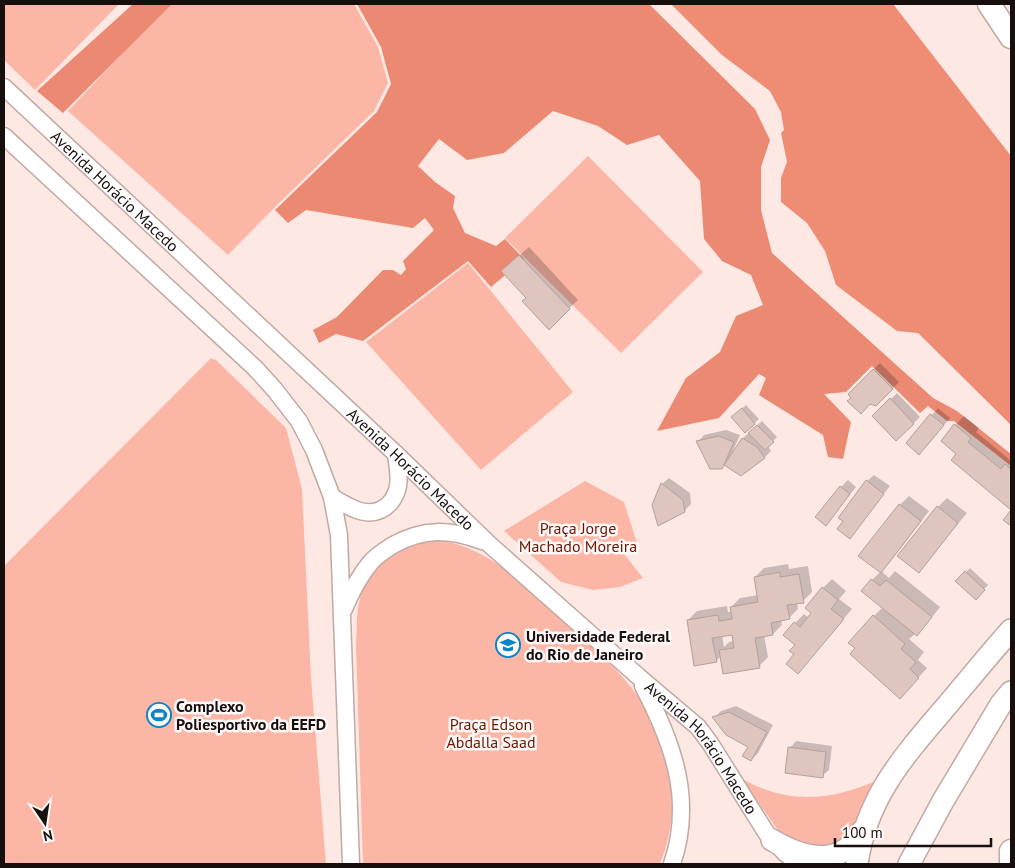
<svg xmlns="http://www.w3.org/2000/svg" width="1015" height="868" viewBox="0 0 1015 868" font-family="'PT Sans',sans-serif">
<style>
.green{fill:#fcb6a5}
.forest{fill:#ec8972}
.water{fill:#ee8c74}
.shadow{fill:#0003;fill-rule:evenodd}
.building{fill:#dec6bf;stroke:#b69f99}
.lines{fill:none;stroke-linecap:round;stroke-linejoin:round}
.tertiary-casing{stroke:#c2a9a3;stroke-width:19}
.trunk-casing{stroke:#c2a9a3;stroke-width:24}
.motorway-casing{stroke:#c2a9a3;stroke-width:25}
.tertiary{stroke:#fff;stroke-width:16}
.trunk{stroke:#fff;stroke-width:21}
.motorway{stroke:#fff;stroke-width:22}
.labels{text-anchor:middle;dominant-baseline:central;stroke-width:5;stroke-linejoin:round;paint-order:stroke}
.street-label{font-size:16px;fill:#170f0d;stroke:#fef9f8}
.park-label{font-size:16px;fill:#6c1500;stroke:#fef9f8}
.poi-label{font-size:16px;font-weight:bold;fill:#170f0d;stroke:#fef9f8;text-anchor:start}
</style>
<rect width="100%" height="100%" fill="#fde8e3"/>
<!-- green -->
<path class="green" d="M4 4H119L35 90 4 60Z
M169 4H354L378 47 388 83 374 111 276 206 228 255 68 111Z
M588 156 703 272 621 353 505 238Z
M468 263 573 392 481 470 366 342Z
M211 358 214 360 215 359 286 428 302 489 311 678 326 864H4V566Z
M585 481 624 502 637 543 621 550 643 578 620 587 593 590 561 582 504 531Z
M438 540C485 546 526 584 559 616 584 640 613 663 634 691 656 719 676 781 672 816 670 833 666 849 660 864H363L356 645C357 629 356 614 360 598 368 561 404 543 438 540Z
M741 778C787 805 831 801 878 780L844 848 808 849 780 833Z"/>
<!-- forest -->
<path class="forest" d="M133 4H172L63 113 37 91Z
M357 4H649L755 109 770 140 761 167V210L772 253 933 398 957 411 1011 454V466L954 421H947L928 406 920 413 872 366 846 392 824 394 851 422 843 459 828 457 823 435 759 395 766 378 759 374 719 418 657 431 686 378 720 352 736 316 763 305 751 275 722 261 704 239 700 181 659 135 627 145 598 126 553 111 504 153 467 160 439 139 418 166 435 182 455 196 453 208 465 233 496 246 505 239 524 259 491 287 468 261 363 341 336 334 319 343 313 330 337 317 383 270H393L401 275 406 269 403 261 434 230 425 218 413 228 306 210 288 223 275 210 377 112 391 84 381 47Z"/>
<!-- water -->
<path class="water" d="M671 4H893L1011 156V425L918 333 897 331 836 285 825 251 807 223 781 202V178L787 162 781 133 784 130 781 112 770 91 722 55Z"/>
<!-- shadow -->
<path class="shadow" d="M529 247 578 300 549 328 528 298 512 262Z
M880 363 899 382 876 405 853 398 849 394Z
M897 393 920 417 896 440 874 416Z
M746 405 759 419 745 431 737 413Z
M938 408 950 418 926 447 907 443Z
M964 416 979 428 976 432 1010 460 1011 459V508L953 460 958 454 955 425Z
M762 421 777 437 768 446 771 451 764 458 725 464 722 467 698 442 704 435 726 430 740 435 732 453H734L743 438Z
M874 475 890 486 850 537 867 481Z
M669 478 690 493 691 504 684 511 662 484Z
M848 480 856 487 826 524 841 487Z
M909 496 929 511 890 562 881 571 889 578 895 571 940 607 926 625 909 639 924 652 918 660 927 668 909 688 856 648 874 616 883 607 872 580 881 571 860 556 900 505Z
M947 498 967 513 919 571 938 507Z
M788 564 789 569 808 566 812 592 803 601 797 602 798 609 789 618 781 620 782 625 773 634 764 635 768 657 759 666 721 656 716 661 688 620 697 611 727 606 728 612H732L731 607 740 598 758 595 755 577 764 568ZM733 634 735 641 729 642 724 647 722 635Z
M970 568 988 585 976 598 957 581Z
M832 579 846 591 839 599 852 609 798 673 795 654V623L804 614 809 618 823 588Z
M736 706 773 725 758 753 751 760 750 746 714 718 721 711Z
M796 741 832 746 829 770 822 776 790 748Z"/>
<!-- building -->
<path class="building" d="M519 255 570 309 549 330 522 301 526 298 501 271Z
M873 369 893 389 876 406 870 404 861 414 847 401 851 398 848 394Z
M890 398 914 424 896 441 872 416Z
M742 408 755 424 745 433 731 417Z
M930 414 944 425 919 455 906 443Z
M954 424 971 438 968 442 1001 469 1005 464 1011 469V510L951 460 956 454 941 441Z
M757 425 774 442 765 450 748 433Z
M719 436 734 442 722 469H710L696 441Z
M742 438 757 447 765 458 741 476 724 465Z
M866 480 884 494 850 539 837 529 843 521 838 518Z
M661 483 683 500 685 512 658 526 652 505Z
M840 486 850 494 826 526 815 517Z
M899 504 921 521 881 573 858 556Z
M937 506 958 523 919 573 897 556Z
M1011 510V526L1003 520Z
M965 571 985 590 976 600 955 581Z
M780 572V577L799 574 804 603 787 605 790 619 771 623 773 635 755 638 760 668 723 674 719 650 734 648 732 635 712 638 717 662 694 666 687 620 718 615 719 621 732 619 730 607 758 602 754 577Z
M871 579 880 586 886 580 932 617 917 636 861 591Z
M822 587 838 600 831 609 844 619 798 674 786 664 794 654 789 651 795 645 783 635 794 622 800 627 811 613 805 608Z
M873 615 905 644 901 649 916 662 910 669 919 678 900 699 850 654 855 648 848 643Z
M729 712 767 732 751 761 742 756 748 747 726 735 712 717Z
M788 747 826 752 823 778 785 773Z"/>
<g class="lines">
<defs>
<g id="tertiary">
<path id="s1" d="M4 87 396 454 489 544 639 677 698 727 710 743 767 834 785 853 799 864"/>
<path d="M4 136 255 368 275 390 299 421 314 450 332 497 339 535 351 864"/>
<path d="M332 497C350 508 372 522 390 503 394 498 397 492 398 486 400 475 397 464 396 454"/>
<path d="M344 609C351 592 360 575 371 562 377 555 385 550 393 545 424 528 449 529 482 541"/>
<path d="M643 686C673 743 694 800 672 864"/>
</g>
<path id="trunk" d="M772 840C804 859 842 868 862 831
M857 864C866 799 902 758 944 709 966 683 988 656 1011 630
M909 864 943 801 1001 704 1011 692"/>
<path id="motorway" d="M989 4 1011 37
M1011 864V851"/>
</defs>
<!-- tertiary casing -->
<use href="#tertiary" class="tertiary-casing"/>
<!-- trunk casing -->
<use href="#trunk" class="trunk-casing"/>
<!-- motorway casing -->
<use href="#motorway" class="motorway-casing"/>
<!-- tertiary -->
<use href="#tertiary" class="tertiary"/>
<!-- trunk -->
<use href="#trunk" class="trunk"/>
<!-- motorway -->
<use href="#motorway" class="motorway"/>
</g>
<!-- icons -->
<defs>
<symbol id="university-ring" viewBox="-11 -11 22 22"><circle r="9.5" fill="#fef9f8" stroke="#0983cb" stroke-width="1.5"/><path d="M0-5L7-2L0 1L-7-2ZM-4 1L0 2.5L4 1V4Q0 6-4 4Z" fill="#0983cb"/></symbol>
<symbol id="stadium-ring" viewBox="-11 -11 22 22"><circle r="9.5" fill="#fef9f8" stroke="#0983cb" stroke-width="1.5"/><path d="M0-5a6.5 5 0 1 0 0 10a6.5 5 0 1 0 0-10ZM-3.5-1.8h7v3.6h-7Z" fill="#0983cb"/></symbol>
</defs>
<g fill-rule="evenodd">
<use href="#university-ring" x="494" y="631" width="28" height="28"/>
<use href="#stadium-ring" x="145" y="701" width="28" height="28"/>
</g>
<g class="labels">
<!-- street labels -->
<g class="street-label">
<text stroke="none"><textPath href="#s1" startOffset="152">Avenida Horácio Macedo</textPath></text>
<text stroke="none"><textPath href="#s1" startOffset="558">Avenida Horácio Macedo</textPath></text>
<text stroke="none"><textPath href="#s1" startOffset="962">Avenida Horácio Macedo</textPath></text>
</g>
<!-- park labels -->
<g class="park-label">
<text x="578" y="528">Praça Jorge<tspan x="578" dy="18">Machado Moreira</tspan></text>
<text x="491" y="724">Praça Edson<tspan x="491" dy="18">Abdalla Saad</tspan></text>
</g>
<!-- poi labels -->
<g class="poi-label">
<text x="526" y="636">Universidade Federal<tspan x="526" dy="18">do Rio de Janeiro</tspan></text>
<text x="176" y="706">Complexo<tspan x="176" dy="18">Poliesportivo da EEFD</tspan></text>
</g>
</g>
<!-- border -->
<rect width="1015" height="868" fill="none" stroke="#170f0d" stroke-width="10"/>
<!-- north arrow -->
<g transform="translate(45 823) rotate(167)" stroke="#fef9f8" stroke-width="4" paint-order="stroke">
<path d="M0-4L9 19L0 12L-9 19Z" fill="#170f0d"/>
<text y="-8" font-size="14" font-weight="bold" text-anchor="middle" fill="#170f0d">N</text>
</g>
<!-- scale -->
<path d="M835 838v8h156v-8" fill="none" stroke="#170f0d" stroke-width="2.5"/>
<text x="842" y="838" font-size="15" fill="#170f0d" stroke="#fef9f8" stroke-width="4" paint-order="stroke">100 m</text>
</svg>
